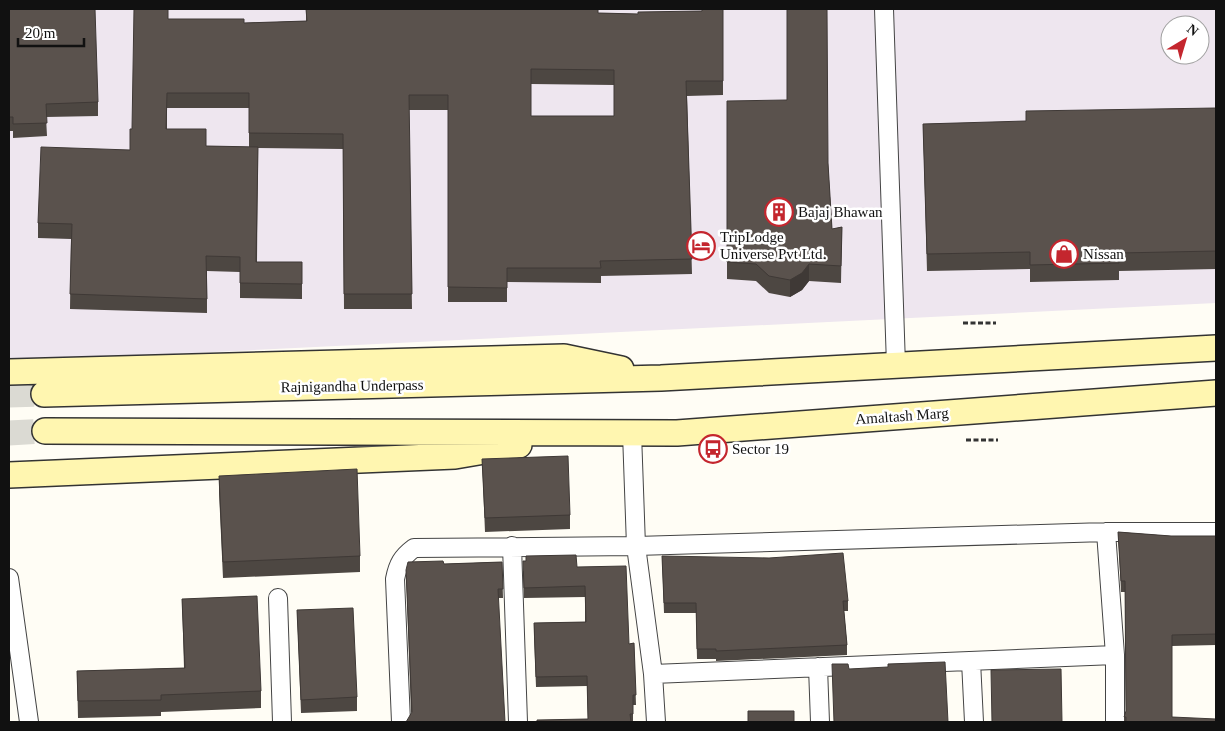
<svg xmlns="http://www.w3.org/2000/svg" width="1225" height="731" viewBox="0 0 1225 731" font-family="'Times New Roman',serif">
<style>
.industrial{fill:#eee6ef;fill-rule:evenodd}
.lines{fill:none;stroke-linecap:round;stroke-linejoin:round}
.secondary-tunnel{stroke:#dbdad3;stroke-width:25;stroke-dasharray:25 12;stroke-linecap:butt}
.street-casing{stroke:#444;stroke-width:20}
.secondary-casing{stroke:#333;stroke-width:28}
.path{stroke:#333;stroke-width:3;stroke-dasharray:5 2.5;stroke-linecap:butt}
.street{stroke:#fff;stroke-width:18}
.secondary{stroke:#fff6b0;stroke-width:25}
.wall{fill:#4d4742;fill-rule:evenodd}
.shaded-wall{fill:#3f3936}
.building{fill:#5a524d;stroke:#3f3936;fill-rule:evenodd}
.labels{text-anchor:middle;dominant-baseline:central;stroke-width:5;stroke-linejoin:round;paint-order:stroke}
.poi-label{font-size:15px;fill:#111;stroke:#fff;text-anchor:start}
.street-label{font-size:15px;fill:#111;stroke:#fff}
</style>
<rect width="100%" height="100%" fill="#fffdf5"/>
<!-- industrial -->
<path class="industrial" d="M9 9H1216V303L9 362ZM1170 25H1200V55H1170Z"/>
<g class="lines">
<!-- secondary-tunnel -->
<path class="secondary-tunnel" d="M9 395 44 394
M9 433 45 431"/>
<defs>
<path id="street" d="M884 9 896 365
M632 433 636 546 653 674 656 722
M1106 532 1115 655V722
M512 546 518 722
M9 578 29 722
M278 598 282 722
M971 661 974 722
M818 667 820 722
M653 674 1115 655
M401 722 395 579C398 564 402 557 414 548L636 546 1106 532H1216"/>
<path id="secondary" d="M9 372 564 357 621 369
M44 394 661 378 1216 348
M45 431 677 433 1216 393
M9 475 455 456 519 445"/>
</defs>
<!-- street casing -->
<use href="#street" class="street-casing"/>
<!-- secondary casing -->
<use href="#secondary" class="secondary-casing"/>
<!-- path -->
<path class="path" d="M963 323H996
M966 440H998"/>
<!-- street -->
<use href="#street" class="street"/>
<!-- secondary -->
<use href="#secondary" class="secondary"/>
</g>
<!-- wall -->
<path class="wall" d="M9 9 98 102V116L46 117 47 136 13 138V131H9Z
M306 9H598V13L638 14 702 11 723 9V95L687 96 692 274 601 276V283L507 282V302H448V110H409L412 309H344L343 149 258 148 257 262H302V299L240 298V272L207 271V313L70 309 71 239 38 238V223L130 150 132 129 168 19 244 23 306 21ZM531 84 614 85V116H531ZM167 108H249V147L206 146 167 129Z
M727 101 828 163 832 229 842 227 841 283 809 281 802 290 790 297 769 293 756 281 727 279Z
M1216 108V269L1119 271V280L1030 282V269L927 271 923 124 1026 122Z
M482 459 570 515V529L485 532Z
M219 476 360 556V572L223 578 219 492Z
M1118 532 1171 536H1216V645L1172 646V717L1216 722H1124V717L1126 711 1125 592H1121Z
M662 556 848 601V611H844L847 645V655L716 661V659H697L696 613H664Z
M502 562 503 598H499L411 713 406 570 444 564Z
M577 567 629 644 634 643 636 705H633V722H537L588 719 587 686 536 687 534 633V623L585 622V597L524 598 523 571Z
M182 599 261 691V708L161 712V716L78 718 77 671 184 668Z
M297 610 357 697V711L301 713Z"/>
<!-- shaded-wall -->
<path class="shaded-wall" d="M809 264V281L802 290 790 297V280Z"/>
<!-- building -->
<path class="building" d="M9 9H95L98 102 46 104 47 123 13 124V117H9Z
M134 9H168V19H244V23L307 21 306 9H598V13L638 14V12L702 11V9H723V81H686L692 259 600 261 601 268H507V288L448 287V95H409L412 294H344L343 134 249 133V93H167L166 129H206V146L258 147 256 262H302V284L240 283V257L206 256 207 299 70 294 72 224 38 223 41 147 130 150V129H132ZM531 69 614 70V116H531Z
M787 9H827L828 163 832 229 842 227 841 266 809 264 802 273 790 280 769 276 756 264 727 262V101L787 100Z
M1216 108V251L1119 253V263L1030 265V252L927 254 923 124 1026 121V111Z
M568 456 570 515 485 518 482 459Z
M357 469 360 556 223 562 219 476Z
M1118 532 1171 536H1216V634L1172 635V717L1216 719V722H1126V717H1124L1126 711 1125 581H1121Z
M843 553 848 601H843L847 645 716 651V649H697L696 603H664L662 556 769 558Z
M576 555 577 567 626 566 629 644 634 643 636 695H633V714H630L631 722H537V720L588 719 587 676 536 677 534 623 586 622 585 586 524 588 523 561H526V556Z
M443 561 444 564 502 562 503 589H498L505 722H406L412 712 406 570 408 562Z
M257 596 261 691 161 695V700L78 701 77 671 185 668 182 599Z
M353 608 357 697 301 700 297 610Z
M945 662 948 722H834L832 664H848L849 669 888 667V664Z
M1061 669 1062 722H992L991 670Z
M748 711H794V722H748Z"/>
<!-- icons -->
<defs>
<symbol id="building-ring" viewBox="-11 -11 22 22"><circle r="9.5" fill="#fff" stroke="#c4262e" stroke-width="1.5"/><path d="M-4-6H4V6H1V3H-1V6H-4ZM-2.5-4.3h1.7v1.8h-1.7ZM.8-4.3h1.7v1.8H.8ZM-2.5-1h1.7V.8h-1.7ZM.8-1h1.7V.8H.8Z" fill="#c4262e"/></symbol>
<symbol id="hotel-ring" viewBox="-11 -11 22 22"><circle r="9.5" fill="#fff" stroke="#c4262e" stroke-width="1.5"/><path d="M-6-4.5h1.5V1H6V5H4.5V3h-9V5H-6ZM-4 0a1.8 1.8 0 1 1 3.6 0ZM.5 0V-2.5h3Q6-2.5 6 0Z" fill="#c4262e"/></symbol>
<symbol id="shop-ring" viewBox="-11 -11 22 22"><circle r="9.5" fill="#fff" stroke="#c4262e" stroke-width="1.5"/><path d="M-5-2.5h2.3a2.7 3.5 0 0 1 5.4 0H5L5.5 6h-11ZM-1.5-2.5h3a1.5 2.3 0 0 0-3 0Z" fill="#c4262e"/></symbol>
<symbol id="bus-ring" viewBox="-11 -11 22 22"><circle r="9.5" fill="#fff" stroke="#c4262e" stroke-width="1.5"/><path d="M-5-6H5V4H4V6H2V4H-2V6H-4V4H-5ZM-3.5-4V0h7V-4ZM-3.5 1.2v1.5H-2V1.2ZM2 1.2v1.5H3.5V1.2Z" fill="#c4262e"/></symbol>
</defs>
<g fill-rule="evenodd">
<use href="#building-ring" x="763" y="196" width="32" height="32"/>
<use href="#hotel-ring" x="685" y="230" width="32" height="32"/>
<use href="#shop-ring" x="1048" y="238" width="32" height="32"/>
<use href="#bus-ring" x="697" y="433" width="32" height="32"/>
</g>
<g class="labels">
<!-- poi labels -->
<g class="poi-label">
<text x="798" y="212">Bajaj Bhawan</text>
<text x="720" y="237">TripLodge<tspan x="720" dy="17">Universe Pvt Ltd.</tspan></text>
<text x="1083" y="254">Nissan</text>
<text x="732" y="449">Sector 19</text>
</g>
<!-- street labels -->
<g class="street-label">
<text transform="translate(352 386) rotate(-1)">Rajnigandha Underpass</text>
<text transform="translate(902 416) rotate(-4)">Amaltash Marg</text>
</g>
</g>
<!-- border -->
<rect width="1225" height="731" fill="none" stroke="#111111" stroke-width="20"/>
<!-- north arrow -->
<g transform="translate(1185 40) rotate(38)"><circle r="24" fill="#ffffff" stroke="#a0a0a0"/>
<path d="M0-4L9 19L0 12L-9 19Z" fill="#c4262e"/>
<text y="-8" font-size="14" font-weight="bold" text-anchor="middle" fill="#111111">N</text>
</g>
<!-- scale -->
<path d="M18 38v8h66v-8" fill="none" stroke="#111111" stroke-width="2.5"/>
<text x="25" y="38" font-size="15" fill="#111111" stroke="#ffffff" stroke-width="4" paint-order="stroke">20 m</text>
</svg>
